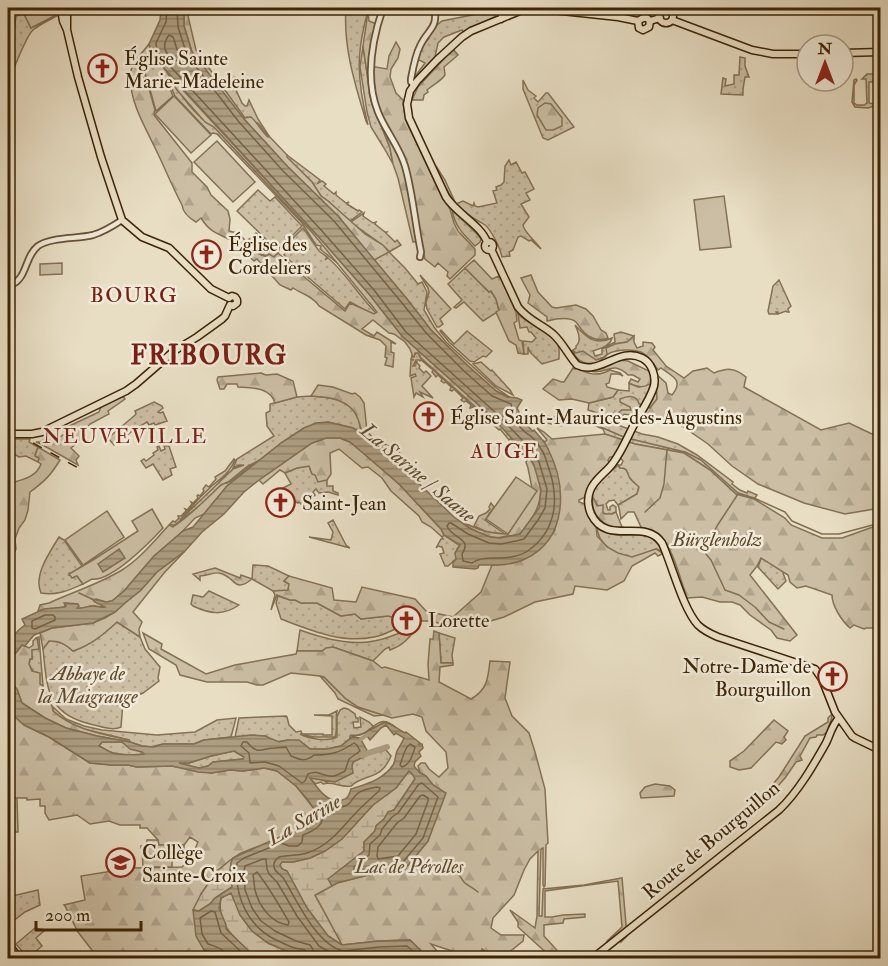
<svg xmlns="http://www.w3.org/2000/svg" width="888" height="966" viewBox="0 0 888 966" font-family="'IM FELL Double Pica',serif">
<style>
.green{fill:url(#green-dots);stroke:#847154;stroke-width:1.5}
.forest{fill:url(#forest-firs);stroke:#847154;stroke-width:1.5}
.wetland{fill:url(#wetland-marsh);stroke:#847154;stroke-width:1.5}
.pitch{fill:#cbbea4;stroke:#847154;stroke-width:1.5}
.water{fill:url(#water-rules);stroke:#816e51;stroke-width:1.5;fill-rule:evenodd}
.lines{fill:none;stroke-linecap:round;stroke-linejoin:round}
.shore{stroke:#766244;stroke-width:1.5}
.stream{stroke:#816e51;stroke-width:1.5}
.canal{stroke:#ae9f83;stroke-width:4}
.river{stroke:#ae9f83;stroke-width:6}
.major-tunnel{stroke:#c6b99e;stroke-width:6;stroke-dasharray:6 3;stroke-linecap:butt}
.minor-casing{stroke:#685235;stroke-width:8}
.major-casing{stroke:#3d2405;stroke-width:9}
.minor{stroke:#f0ead9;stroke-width:4.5}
.major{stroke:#e8dec4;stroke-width:6}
.rail{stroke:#3d2405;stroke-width:1.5;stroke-dasharray:10 10;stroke-linecap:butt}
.labels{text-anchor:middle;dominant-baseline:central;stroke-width:5;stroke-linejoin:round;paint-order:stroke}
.poi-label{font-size:20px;fill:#3d2405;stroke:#f0ead9;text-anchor:start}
.park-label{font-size:20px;font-style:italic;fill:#604a2d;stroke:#f0ead9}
.street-label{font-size:20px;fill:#3d2405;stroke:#f0ead9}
.neighbourhood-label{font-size:21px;letter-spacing:1.5px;fill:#7a1f14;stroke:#f0ead9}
.water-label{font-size:21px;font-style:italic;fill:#5f492b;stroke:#f0ead9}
.district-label{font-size:26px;font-weight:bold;letter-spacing:1.5px;fill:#7a1f14;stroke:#f0ead9}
</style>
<defs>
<pattern id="green-dots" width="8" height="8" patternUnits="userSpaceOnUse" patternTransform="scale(1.5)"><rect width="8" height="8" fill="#cbbea4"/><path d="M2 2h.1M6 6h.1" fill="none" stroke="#afa38c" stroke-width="1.8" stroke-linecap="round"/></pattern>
<pattern id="forest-firs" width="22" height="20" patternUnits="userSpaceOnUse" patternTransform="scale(1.5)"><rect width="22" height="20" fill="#cbbea4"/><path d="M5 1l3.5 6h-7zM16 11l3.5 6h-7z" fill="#afa38c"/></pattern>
<pattern id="wetland-marsh" width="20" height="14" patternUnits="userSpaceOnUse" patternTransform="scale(1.5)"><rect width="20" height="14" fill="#cbbea4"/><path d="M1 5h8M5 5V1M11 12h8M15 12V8" fill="none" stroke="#afa38c"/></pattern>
<pattern id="water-rules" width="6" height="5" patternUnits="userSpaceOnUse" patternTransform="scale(1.5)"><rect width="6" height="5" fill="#ae9f83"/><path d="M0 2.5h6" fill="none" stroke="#8f8169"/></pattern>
</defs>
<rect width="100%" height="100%" fill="#e8dec4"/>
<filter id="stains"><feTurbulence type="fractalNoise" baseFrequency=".00333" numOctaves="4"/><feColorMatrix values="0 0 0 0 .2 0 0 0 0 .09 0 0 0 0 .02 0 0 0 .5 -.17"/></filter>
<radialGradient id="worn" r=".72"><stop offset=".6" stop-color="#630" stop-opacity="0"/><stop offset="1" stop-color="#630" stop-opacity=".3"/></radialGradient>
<!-- green -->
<path class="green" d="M53 8H57L58 15C50 20 40 24 33 30 26 36 13 71 8 83V43L13 37 16 17 23 12 31 28 56 15Z
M346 8H359L360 12 367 14C364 26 361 38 360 51 357 75 362 101 368 125L366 121C355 84 343 47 346 8Z
M486 9 500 11V12H499L497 16 463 32 462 30 444 37 438 43 435 57 413 81V79L425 63 417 59 423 43H425L429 38 427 37 437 25 442 21 482 13Z
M363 46 371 100 390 148 393 164 384 148 371 127 367 112 360 67Z
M150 53C156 60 164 66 168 74 178 92 196 118 214 127L311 231 335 258 336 262 320 249 321 246 316 245 302 223 217 134 213 133 211 134 175 96 167 78 147 85V80L142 64Z
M740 57 745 58V66L749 77H745L743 89V95L721 94 723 78 726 79 725 86 734 84V75H739Z
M867 74H880V82H869V103L874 104V102L879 101 880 104 868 108 855 107 852 102 854 80 856 79 857 80 854 85V103L857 105H864L867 103 866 79H862Z
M235 77 236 80 241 79 242 87 236 90 242 103 245 106H247L249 100 258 119 269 136 268 137 259 124 247 117 244 119 215 83Z
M523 80 528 90 536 96 534 98 538 102 546 93H548L574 127 548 140 543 138 523 89Z
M287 155 320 180 318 183 322 181 326 184 324 186 334 194 336 192V195L346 203 349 202 347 204 358 211 359 210 362 212 350 221 328 201 321 196 312 182 286 157Z
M509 160 511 165 516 162 522 173 525 172 534 189 526 193 530 200 521 204 529 217 523 225C524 232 536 242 541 249L531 240 529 241 521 236 518 237 513 250 509 252 510 256 502 257C500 248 492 231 485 225 476 219 466 215 459 207 448 195 442 181 436 166L445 180 456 204 463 201 473 206 474 203 475 206 478 207 497 203 493 191 497 190 496 187 501 185 504 182 505 166Z
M258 190 270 201 275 197 302 226 289 239 287 249 285 251 280 246 279 250H277L237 211Z
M452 210 478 235 481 239 480 242 475 246C464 235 455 227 452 210Z
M364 213 363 216 373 223 376 222 375 224 385 232H387L386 233 395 242 397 240 401 245 389 252 405 268 418 284 422 282 427 292 424 310 434 327 446 342 495 387 511 398 496 391 468 366 431 330 407 299 374 260 389 251C379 241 363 232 351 222Z
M303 228 319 251 327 257 325 260 328 258C346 273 359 296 376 313L374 314C364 311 359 306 350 302L345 309 303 273 284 255 289 247 291 240Z
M256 233 278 253 274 257C260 256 256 252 247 241Z
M465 268 489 292 491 291 496 299 499 311 483 321 464 302 456 308 454 307 462 300 448 284Z
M420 275 451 309 440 319 443 324 439 327H437L427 309 426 303 429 292 428 288Z
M779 280 791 306 788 309 789 312H787L786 311 778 314V312H776L777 314H769L768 311 773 286Z
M518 314C528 324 551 332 558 345 560 349 559 353 559 359L542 364 530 352 528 347V354H524L523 341 532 342 536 338 531 332H529L527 327 520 328Z
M575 325C586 337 595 346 612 338 610 346 601 348 593 351L595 356 602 354V349L615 342 614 334 621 332 634 336 627 342 615 344 605 357 596 360 583 352 576 353 574 351 573 352C575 360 582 364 590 365 578 364 577 360 570 352L576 348V346C582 341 578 331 575 325Z
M441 330 454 344 467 331 492 351 486 357 483 356 474 362 470 361 449 342 440 331Z
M417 352 418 353 421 359 489 420 492 417 505 430 525 455 524 456 512 443 513 441 510 439 509 440 500 429 499 430C491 423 484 415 474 412L475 409 472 407 471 408H470L471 405 466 401 464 402 461 400 463 398 454 389 452 391 450 390 451 387 446 382 444 383 441 381 442 379 438 375 436 377 432 372 433 370 421 360 420 361 419 360H416L413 366H415L417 361V363L420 366 419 368 424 373 426 371 431 376 422 386 433 398 420 392 423 397 416 393 414 397 411 378 416 376 415 374 410 376 411 360H414L411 359 412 356 413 357Z
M481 362 491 371 492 370 510 390 513 395 496 386 473 364Z
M656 382 657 399 650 408 639 404 631 407V411L622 410 617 414 613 413 610 417 588 410 589 403 613 397 618 390 629 391V383L638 387Z
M311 396C329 397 350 399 358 418 360 422 360 428 361 433L353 428 328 422 304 428 281 443 260 460 248 466 228 482 221 485 201 505 173 526V525L170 524 173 521 175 522 179 518 178 516H181L186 511 185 509 187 510 192 504 191 502 193 503 198 498 197 496 198 495 200 496 204 491 203 489 206 485 209 487 216 479 215 477 225 471 234 459 235 460C230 472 223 477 213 485 202 495 190 508 180 520L233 469 244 465H239L233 468 237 459 274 436 267 426 266 413 270 411V404L297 397Z
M154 402 162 406 163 408 158 412 160 413 163 412 167 421 155 425 154 423 149 425 147 422 135 429 114 445 108 438 134 416 136 414 135 411Z
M544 416 564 418 594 416 642 434 658 437 678 444 697 455 733 482 732 484 740 490 747 493 748 491 757 495 754 499 736 494 710 470 684 453 635 444 605 434 603 429 589 423H563L561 426 542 422Z
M8 439H30L29 442 38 447 35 455 39 458V460L38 462 26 456 19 457C11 452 8 450 8 439Z
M159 446 161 451 165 449 164 446H169L176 467 170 469 172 475 163 480 153 464 146 468 141 461 144 459 146 461 154 455 153 453 158 450 157 447Z
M618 465 620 468C629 468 626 472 630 478 632 481 636 484 639 486L637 494 618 505 614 500 609 501 606 504 608 510H610V507L613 505 616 507V512L609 515 603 513 593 498V510L626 529C618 529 611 528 604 524 589 516 587 496 597 483 603 475 612 472 618 465Z
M309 466 312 474 327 479V486H333V491L338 493V495L328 492 319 493 316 489 313 492 315 495 302 505 299 502 298 503 290 499 277 497V491L291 484 285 473 297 468Z
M491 503 494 507 485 520 505 534 487 532 474 526 479 516 486 513 490 509 489 507Z
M333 520 346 545 350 548 309 537 331 540 333 532 328 523Z
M597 527C603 531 609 534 616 535 636 537 651 528 662 551L656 549C649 551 639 557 632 557 617 557 597 543 597 527Z
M444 535 460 546 457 549 456 559 448 566H445L440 554 444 553 442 547 438 546 436 548 441 539H443L442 537Z
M59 537 64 540 82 566 69 575 77 576 83 584C69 590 57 596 41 593 33 575 50 552 59 537Z
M762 556 784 571 783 573 786 581 778 589 758 567Z
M253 565 268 566 289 576 284 581 289 584 288 591H273L252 579Z
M209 591 239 605C223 616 210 614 193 606L191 604 193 595 203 597Z
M278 596 290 600H295L301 603H317L341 616 355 614 361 619 388 616 397 618V622L399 624H410C397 626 387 635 374 637 342 644 310 630 281 619L276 603Z
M117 622 140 637 145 649 160 667 158 678 159 681 143 693 123 702 121 727C113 731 103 727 94 725 47 715 47 690 43 649L49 641C60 641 65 644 73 651 91 645 103 634 117 622Z
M410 629H416C408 639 402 646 390 650L389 647 385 649 373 661 333 647 322 651H297L300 630C322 638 351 646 374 641 387 639 398 633 410 629Z
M439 633 455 638 452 655 453 663H441Z
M39 637 43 686 40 685 29 664 30 659H32L31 650 37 638H36Z
M320 676 324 677 345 698 358 707 384 715 374 716 338 699 335 693Z
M53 707 66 719 84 726 102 730 157 735 195 732 217 720 236 718 231 737 204 740 194 744H163L150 747 142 746 130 742 129 740 84 729 66 721 53 711Z
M344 708 348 709 355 714 356 718H358V722H353L354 728 361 727 360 717 369 722 374 727 365 733 352 737 341 746 327 749H310L304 744 288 740 276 742 265 736 235 737 239 718 286 716 287 717 289 725 296 732 301 731 302 734H323V735H332V716L314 715H329L337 711C335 720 338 729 335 737H314L300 734C310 739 327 742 337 737V717L340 710Z
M102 742H122L136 750 143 752 145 754C139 755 118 755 113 753 108 752 104 748 99 746Z
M386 750 391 756C381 781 365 773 351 786 341 788 333 781 323 784L321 782 315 784 310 778 320 779 327 782 352 766 353 762 369 754Z
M234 751 244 757 243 759 213 762 208 766 199 768 188 766 179 762 189 763 211 756Z
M8 793 13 798H17L18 832H8Z
M38 890 40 905 25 912 8 925V919L12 916 8 910V897Z
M35 928 45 930 36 938 42 946 28 958 16 944Z"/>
<!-- forest -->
<path class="forest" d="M184 8H191L188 16 196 50 245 118 251 117C258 123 261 131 268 137L269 136 287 155V157L312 182 321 196 328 201 365 234 383 245 389 252 374 260 338 216 288 167 244 119 218 87 192 52 184 26Z
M368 12 369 21 376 24 369 66 387 69 389 56 396 42 400 49 398 58 391 69 390 77 396 93 403 100 404 110 407 123 442 197 450 209 454 223 458 231 475 249V255L450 279 447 276 448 272 438 263 435 267 425 259 420 238 417 241 413 242 398 178 393 164 390 148 371 100 363 46Z
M149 44C153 52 147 57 142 64L155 110 154 115 192 163V172L207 187 211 195 228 211 230 219 229 231C244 233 246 245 257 253 260 255 263 255 266 257L269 254 274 257 278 253 302 275 345 311 350 303 374 314 377 312 311 231 214 127 205 122 177 90 168 74 317 235 369 294 402 336 492 417 490 420 421 358 418 353H415L414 357H413L410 349 405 342 394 334 389 333 373 320 362 329 374 336 377 332 396 344 391 342V352L394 353 393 367 385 365 387 358 385 357 386 346 380 340 366 335 319 306C314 297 302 294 293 288L291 290 280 285 257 259 254 261C248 256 242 249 236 244 222 233 212 236 201 218L196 222C189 218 183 213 182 205 173 188 166 171 158 154 147 130 130 104 130 76 130 65 142 53 149 44Z
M453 49 458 55 444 67 445 75C441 81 433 85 427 90L428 92 424 95 423 100H412L418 87Z
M545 103 551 104 562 118V126L553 130H546L537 115 538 108Z
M474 260 492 279 499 276 501 279 516 312 517 321 514 323 519 340 522 341 524 354 518 353 516 345 509 341 496 312 499 310 496 299 491 291 489 292 465 268Z
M531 275 538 292 552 307 556 308 576 305 586 309 593 316 601 330 606 333 608 338C599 342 588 338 582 330 580 328 578 324 576 322 569 316 555 319 547 321V317L528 303 530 295 521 278Z
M634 336V342L637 348 643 346V342L652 343 655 347 653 350 666 366 684 378 693 371 707 368 714 373C727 368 734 367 746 377L744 387 821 430 849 423 872 434H880V508L845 514 804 503 758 484 732 466 708 444 676 422 624 414 621 418H618L617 414 622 410H631L630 407 620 402V399C627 396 637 394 639 404L650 408 657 399 656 377 657 375 666 383 668 393 672 395C684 380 673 377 661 368L658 370C653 363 649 356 641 352 632 349 617 349 608 354 604 356 602 361 597 363 587 366 577 361 573 352L576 353 583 351 596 360 605 357 607 354 606 348 615 344 627 342Z
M619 360 628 361 649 371 651 376 653 377V382C644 388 639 388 629 383L631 379 638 382 640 379 633 375H628C611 359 607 376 590 371L596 370Z
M573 368 575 369 576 368C588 374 598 377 610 370L620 373 623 376 619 374H611L609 383 606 384 607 387 618 390 613 397 589 403 572 399 559 400 543 389 553 379 562 382H564Z
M261 373 266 375 277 374 293 381 297 397 275 403C270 387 252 388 238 387L237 384H227L224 389H220L217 380 218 377Z
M318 385 333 387 352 394 355 393 360 397 364 403 367 431 373 438 398 451 406 460 405 466C398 451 383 451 371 442 360 434 362 430 358 419 351 399 329 397 311 396Z
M123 396 125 399 108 411 109 414 90 424 77 443 71 448 79 456 76 460 78 465 41 444 36 442H40L54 434 58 438 65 434 63 429 99 412 101 406Z
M537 428 544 432 552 439 605 434 635 444 684 453 710 470 736 494 754 499 785 518 791 525 822 538H842L870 528 880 525V628H866L864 629 854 625 850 628C842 621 832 606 832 595L806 586 797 588 790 582 788 575 761 558 757 566 750 575 797 635 790 641 777 638 771 630 750 615 740 605 732 602H720L702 597 687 598C681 581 672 545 659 534 654 530 648 529 641 527L634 512H628L621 519 619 508 618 505 637 494 639 487C636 484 632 481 630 478 626 472 629 468 620 468L618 465H621L623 461 617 454 613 457H610L608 460 609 463 608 464C597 474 588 482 585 497L579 500V502L585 504 588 515 596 526 597 536 607 547 618 553 632 557 656 549 661 552 662 554 658 556 655 553 632 566 624 581 607 590 575 586 573 594 535 602 504 617 477 625 449 626 431 621H420L412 616 400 615 397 618 388 616 361 619 355 614 341 616 317 603H301L295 600H290L277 595 271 610 275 595 273 591 288 590 289 584 284 581 289 576 332 588 334 600 356 602 362 587 415 599 426 611 453 617 481 592 492 565C526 563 534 556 555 530L548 449 543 440 545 442 547 440Z
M326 438H340L350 442 359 449 399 484 441 529 444 535 442 537 431 527 422 522 419 516 391 491 382 478 368 467 362 468 339 449 330 453 331 474 327 480 318 482 315 475 312 474 309 466 297 468 285 473 280 470 263 484 259 480 312 443Z
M38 447 60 460C51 475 44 482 30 492L28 510 25 520 19 528 15 539 16 549 9 562V556L8 557V484C21 480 36 478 41 464L38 462 39 458 35 456Z
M529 457C544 480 545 500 529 523 526 527 524 531 520 534 515 537 511 535 506 536 505 536 503 537 502 537 488 540 473 530 462 523L463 522C478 530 490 534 508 534L536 491 532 488 528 468 526 462Z
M260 460 227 486 204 514 195 518 180 534 154 556 124 591 112 601 106 602 96 599 95 602 106 606C101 608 98 606 93 606 87 606 83 609 77 608V604L65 603V607L38 611 40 605 49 603C73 592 99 584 122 570 140 559 154 541 169 525L173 527C191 515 205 500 220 486 225 482 224 485 229 482 240 475 248 466 260 460Z
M593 497 597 506 603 505V513L605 514H612L616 512 622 527C604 529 590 514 593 497Z
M185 551 164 573 133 612 142 622 139 629 140 637 117 622C103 635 91 645 73 651 65 644 60 641 49 641L43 649 40 633 52 628 93 623 105 618 115 612 125 603 141 590 157 572Z
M215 568 240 578 241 575 252 579C233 594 237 577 219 573 215 572 206 576 200 576V580L193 574Z
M434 631 439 633 441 663H453V665L440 667 439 682 471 699C487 690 488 679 490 661L510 662 505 698 512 716 529 733 535 752 545 789 548 843 546 845 545 886 544 887 543 885V848L541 849 539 916H542L543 889 584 885 622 878 627 936 621 942 619 935 609 942 607 941 622 927 618 881 545 891V917H552L563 915 585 914V917L564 919 563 923 544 925V936L564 958H552L518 927V922L510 910 535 928 537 916 538 851 530 859 524 870 514 895 493 918 491 928 501 935H524L523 941 502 958H492L491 956 482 949 479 957 480 958H458L452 951 431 944 443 958H428L410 940 378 941 342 945 315 895 337 883 372 874 405 869 428 841 433 785 426 776 420 773 418 766 421 763H425L429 769 439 777 448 768 446 752 426 731 422 717 413 714 392 718 358 707 345 698 324 677 320 676 291 673 263 685H257L247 682H207L180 675 176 665 149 649 143 633 162 644 161 649 206 674 235 665 296 654 297 651H322L326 648 333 647 373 661 382 668 385 667 429 680 428 664 430 639H433Z
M36 638H37L39 649 32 650V659H30L29 664 32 671 40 673V684L43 686C45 694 53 704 53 711 74 730 102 734 129 740L130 742 97 736 66 728 45 718 22 703 17 690 12 684 8 672 11 659 22 645 29 648 33 645V641Z
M8 701 24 725 49 737 90 763 112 765H128L137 767 172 766 211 773 230 770 243 771 265 768 277 771 296 786 315 810 317 816 315 823 308 827 241 853 233 858 217 871 201 894 204 950 216 953 222 958H98L78 932 65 906 64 905 85 900 81 876 131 868 182 867 191 858 198 842 190 837 184 845H158V840L147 828H140V825H120L109 821 90 824 77 815 49 820 45 813V806H40V799L27 800V798H13L8 793Z
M831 715 832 717 827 732 823 735H817L816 737 810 738 800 756 802 760 796 762 785 778 763 803 733 829H729L733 821 741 813 758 801 779 777 805 736 828 722V718Z
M774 720 788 731 784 737 786 740 782 744 776 742 751 768 739 770 730 767V761L744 751Z
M655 784 670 786 675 790 674 796 641 798 640 793 645 787Z"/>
<!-- wetland -->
<path class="wetland" d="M409 771 413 775 415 779 394 810 388 812 384 819 376 826 375 831 364 842V851L329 879 332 886 315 895 342 945 328 936 307 908 287 871 282 869 280 865 281 862H293L310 858 325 851 342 839 373 805 396 788Z
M233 858C228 867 231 877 232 887L215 898 210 904 199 911 193 910 201 894 217 871Z
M232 892 240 915 252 931 268 943 293 954 317 958H259L254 956C236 939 216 926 221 898Z"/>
<!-- pitch -->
<path class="pitch" d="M33 8H53L56 15 31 28 23 12Z
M166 79 173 96 156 111 149 86Z
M174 96 211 135 191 153 155 114Z
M217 141 255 182 233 202 194 162Z
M724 196 731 247 700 250 694 200Z
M62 263V274L40 275V264Z
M516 477 537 491 508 534 486 519Z
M152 509 163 528C150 542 111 582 92 579L83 584 77 576 72 578 69 574 93 560 138 531 132 521Z
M107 511 124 537 83 565 65 540Z
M147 840H158L159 845H184V848H172V867H143L142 849 141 848V846L146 845Z"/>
<!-- water -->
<path class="water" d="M161 8H184V26L192 52 244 119 288 167 338 216 407 299 431 330 468 366 496 391 507 397 517 398 522 400 517 408C521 417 525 425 533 431L534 430C539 436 545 442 548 449 567 486 568 539 525 559 511 566 494 565 479 565L478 568 475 569 453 567V563L456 559 455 553 460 545 444 535 441 529 399 484 350 442 340 438H326L312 443 259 480 244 492 224 514 202 532 185 551 157 572 141 590 125 603 115 612 93 623 52 628 34 635 25 646 22 645 11 659 8 672C7 651 6 638 25 625L22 619 44 609 65 607 66 606 64 603 78 604 79 606 77 608C84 609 87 606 93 606 98 606 101 608 105 607L95 602 92 599 106 602 112 601 124 591 154 556 183 531 193 527 227 486 281 443 304 428 316 423 328 422 353 428 361 433 371 442 394 453 403 462 409 474 454 517 471 529 490 537 500 538 520 534 539 508 541 490 534 465 529 457 492 417 402 336 369 294 317 235 152 55 149 44 160 20Z
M119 549 125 558 103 572 98 564Z
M8 674 12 684 17 689 22 703 45 718 66 728 97 736 130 742 142 746 154 747 163 744H194L204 740 251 735 265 736 279 742 288 740H299L310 749H327L341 746 352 737 360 738 369 754 353 762 352 766 353 773 335 782 310 778C317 787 328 805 342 800 348 799 349 795 351 789 366 784 383 780 393 765 396 760 395 756 397 751 399 747 402 743 404 738L396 733 394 735 386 725 381 728 370 740 365 733 384 722C390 722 399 730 405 733L406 732 420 743 419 744H422L423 748 419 752 421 756 415 762 414 766 420 773 426 776 433 785 446 793 428 841 405 869 372 874 337 883 332 886 328 879 364 851V842L375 831 376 826 384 819 388 812 394 810 415 779 413 775 409 771 396 788 373 805 342 839 325 851 310 858 293 862H282L280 865 282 869 287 871 307 908 328 936 342 945 379 941 410 940 428 958H317L293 954 268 943 252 931 240 915 231 893 221 898 219 908 226 925V929L254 956 259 958H222L216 953 204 950 196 936 193 910 199 911 210 904 215 898 232 887C231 877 228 867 233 858L275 839 308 827 316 821V812L308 800 296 786 277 771 264 768 243 771 230 770 211 773 198 772 172 766 137 767 128 765H112L90 763 49 737 24 725 14 716 8 701ZM102 742H122L130 749 142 752 144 754C139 755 118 755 113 753 108 752 104 748 99 746ZM234 751 244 757 243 759 213 762 208 766 199 768 179 763H189L211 756Z"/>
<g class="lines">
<!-- shore -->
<path class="shore" d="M167 8 166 22 156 43 157 52 322 231 374 290 406 332 496 413 526 444 539 462 547 489 545 508 538 520 524 539 516 541 501 544 489 543 468 534 451 523H449L447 526C452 539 473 538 462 554L463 561 472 563C485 553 510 564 529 550 558 529 559 496 548 466 546 460 545 454 541 449 539 445 536 441 533 438 530 435 525 433 522 429 517 425 512 411 511 404L492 396 464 371 427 334 402 303 334 221 283 171 239 122 187 55 178 27 177 8
M169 35 173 37 180 58 178 61C166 56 160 47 169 35Z
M45 615H53L55 617V620L35 629 32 628V621Z
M243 742H247C258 756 262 748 275 748 279 747 282 748 286 747L291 756C300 760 306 762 314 755 331 755 339 753 354 743L357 745 360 751 349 759 345 771C341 773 338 775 334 776 324 778 319 769 308 774L305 781 302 783 279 766 265 762 250 763 249 753 241 746Z
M410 744 415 747C413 754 410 765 402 767L400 765C403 758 404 748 410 744Z
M422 783 438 797 423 838 402 863 354 871V867L369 855 370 844 380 835 382 829 392 817 398 813 419 784Z
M423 795 428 798V801L416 834 398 856 378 859 377 856 378 847 397 823 404 818 420 796Z
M257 872C269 887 279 905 289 922L288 925C271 923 259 906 255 890 254 885 254 880 253 875Z
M226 958C225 948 216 947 208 944L202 934 200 918 211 911 215 912 221 933 248 958
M308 958C308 954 309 953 305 950 303 949 297 949 295 948 288 946 281 942 274 939 246 924 234 894 237 863L244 858 281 843 289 846H298L302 842 303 835C313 831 324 826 323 814 322 810 321 807 322 804 326 804 331 807 336 807 351 808 350 800 357 794 361 790 371 788 377 787L380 788 379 791C369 800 360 808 351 818 339 832 326 847 307 853 298 856 288 855 279 857 277 859 274 860 274 864 273 872 281 874 284 879 297 901 317 945 343 951L379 947 407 946 420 958
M316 958 314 951 310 945 296 941 275 931 261 921 252 908 245 890 244 871 245 866 263 859H266L267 869 269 874 277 882 297 916 319 946 340 958
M346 958 379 954 403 953 409 958"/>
<!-- stream -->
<path class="stream" d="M543 419 561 422 587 421 626 438
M631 439 685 452 701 460 738 493 754 498 785 512 792 521 822 534H839L880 523
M738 494 717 526 705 548 706 554 711 560 725 590 739 595 755 607 769 622 784 629
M645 512 660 498 664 484 667 449
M79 593 92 599
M350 739V736C351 735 358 735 360 735 374 730 379 713 395 727
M414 858 421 863 440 864 453 870
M457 874C462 876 461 880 465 883 468 886 474 888 478 892"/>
<!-- canal -->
<path class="canal" d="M361 739 370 733"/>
<!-- river -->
<path class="river" d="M362 755 387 747"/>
<!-- major-tunnel -->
<path class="major-tunnel" d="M66 8 67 15"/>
<defs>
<path id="minor" d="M383 8C372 40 365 79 378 112 385 130 399 146 405 166 413 194 415 224 421 252L420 257
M414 86 411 82V79C413 68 415 56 420 46 427 30 439 28 434 8
M13 284C27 277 25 256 38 246 51 237 77 239 93 235 103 232 113 226 122 220"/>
<path id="major" d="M534 8 618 17 638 21
M659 16a7 7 0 1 1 14 0a7 7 0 1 1-14 0Z
M62 15 63 21 67 30 78 77 101 157 122 220 142 237 169 248 211 289 229 298 232 296 235 297 237 300V303L233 306 230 305
M67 15V29
M501 19 503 12 501 8
M672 20 752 50 773 54H807
M638 21 643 18H647L650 21 660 18
M638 21 639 28 643 30 649 27 650 21
M843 53 880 52
M487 242C481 225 457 214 446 197L409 118 407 104 410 91 417 81 437 60 462 37 471 31 522 10 523 8
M485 246a4 4 0 1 1 8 0a4 4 0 1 1-8 0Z
M491 249 518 307C528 320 541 324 553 334 563 343 568 355 577 365 600 376 619 346 642 358 652 363 656 376 654 386 651 397 643 409 637 419 629 433 623 450 613 463 606 473 594 479 590 491 587 499 588 507 591 514 607 547 644 517 662 543 672 565 683 609 698 625 704 631 711 634 718 637L815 669 822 679 835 712 852 736 855 738 880 750
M8 434H32L42 432 126 391 136 384 174 351 197 337 222 319 225 316 230 305
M8 944 19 958
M593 958 779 810C798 792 813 766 826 743 830 735 832 725 839 718"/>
</defs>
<!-- minor casing -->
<use href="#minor" class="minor-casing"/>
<!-- major casing -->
<use href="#major" class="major-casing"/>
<!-- minor -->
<use href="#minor" class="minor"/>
<!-- major -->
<use href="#major" class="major"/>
<!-- rail -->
<path class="rail" d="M33 443 80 469"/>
</g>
<!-- icons -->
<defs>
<symbol id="church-ring" viewBox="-11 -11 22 22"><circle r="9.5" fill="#f0ead9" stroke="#8f2418" stroke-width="1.5"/><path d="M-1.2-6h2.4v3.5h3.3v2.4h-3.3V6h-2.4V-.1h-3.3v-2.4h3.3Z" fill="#8f2418"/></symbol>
<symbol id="university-ring" viewBox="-11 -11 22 22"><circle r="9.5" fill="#f0ead9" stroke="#8f2418" stroke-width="1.5"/><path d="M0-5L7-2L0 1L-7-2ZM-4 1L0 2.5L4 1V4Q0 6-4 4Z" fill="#8f2418"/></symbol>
</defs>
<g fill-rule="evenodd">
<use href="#church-ring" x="86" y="52" width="33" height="33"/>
<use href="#church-ring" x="190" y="238" width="33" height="33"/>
<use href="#church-ring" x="412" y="400" width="33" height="33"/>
<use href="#church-ring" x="264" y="486" width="33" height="33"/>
<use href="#church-ring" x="390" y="604" width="33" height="33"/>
<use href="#church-ring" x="816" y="660" width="33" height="33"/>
<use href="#university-ring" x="104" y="846" width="33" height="33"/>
</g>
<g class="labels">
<!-- poi labels -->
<g class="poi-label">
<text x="124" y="58">Église Sainte<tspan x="124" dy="23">Marie-Madeleine</tspan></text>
<text x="228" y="244">Église des<tspan x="228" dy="23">Cordeliers</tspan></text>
<text x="450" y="417">Église Saint-Maurice-des-Augustins</text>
<text x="302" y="503">Saint-Jean</text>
<text x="428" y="620">Lorette</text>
<text x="811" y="666" text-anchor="end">Notre-Dame de<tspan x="811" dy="23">Bourguillon</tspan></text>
<text x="142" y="852">Collège<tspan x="142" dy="23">Sainte-Croix</tspan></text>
</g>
<!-- park labels -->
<g class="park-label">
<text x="717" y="539">Bürglenholz</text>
<text x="88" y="673">Abbaye de<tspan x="88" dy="23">la Maigrauge</tspan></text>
<text x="409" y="866">Lac de Pérolles</text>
</g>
<!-- street labels -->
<g class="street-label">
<text transform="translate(711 840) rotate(-40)">Route de Bourguillon</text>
</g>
<!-- neighbourhood labels -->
<g class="neighbourhood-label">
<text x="134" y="295">BOURG</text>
<text x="125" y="436">NEUVEVILLE</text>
<text x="505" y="451">AUGE</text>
</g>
<!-- water labels -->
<g class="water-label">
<text transform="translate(418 473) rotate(40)">La Sarine / Saane</text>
<text transform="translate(304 820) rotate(-30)">La Sarine</text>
</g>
<!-- district labels -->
<g class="district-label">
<text x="209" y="356">FRIBOURG</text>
</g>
</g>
<!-- margin -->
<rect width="888" height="966" fill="none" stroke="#e8dec4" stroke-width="30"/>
<rect x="9" y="9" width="870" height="948" fill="none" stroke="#3d2405" stroke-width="3"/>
<rect x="15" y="15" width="858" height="936" fill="none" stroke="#3d2405" stroke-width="1.5"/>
<!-- north arrow -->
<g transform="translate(825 63)"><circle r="28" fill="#f0ead9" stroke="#a89b84" stroke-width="1.5"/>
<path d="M0-4.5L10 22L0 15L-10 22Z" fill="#8f2418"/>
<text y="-9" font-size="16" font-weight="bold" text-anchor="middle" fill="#3d2405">N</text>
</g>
<!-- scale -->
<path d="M36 921v9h105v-9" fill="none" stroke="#3d2405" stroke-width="3"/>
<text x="45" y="921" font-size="18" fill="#3d2405" stroke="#f0ead9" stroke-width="4.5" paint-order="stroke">200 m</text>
<rect width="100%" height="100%" filter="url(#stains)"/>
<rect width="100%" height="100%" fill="url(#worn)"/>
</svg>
